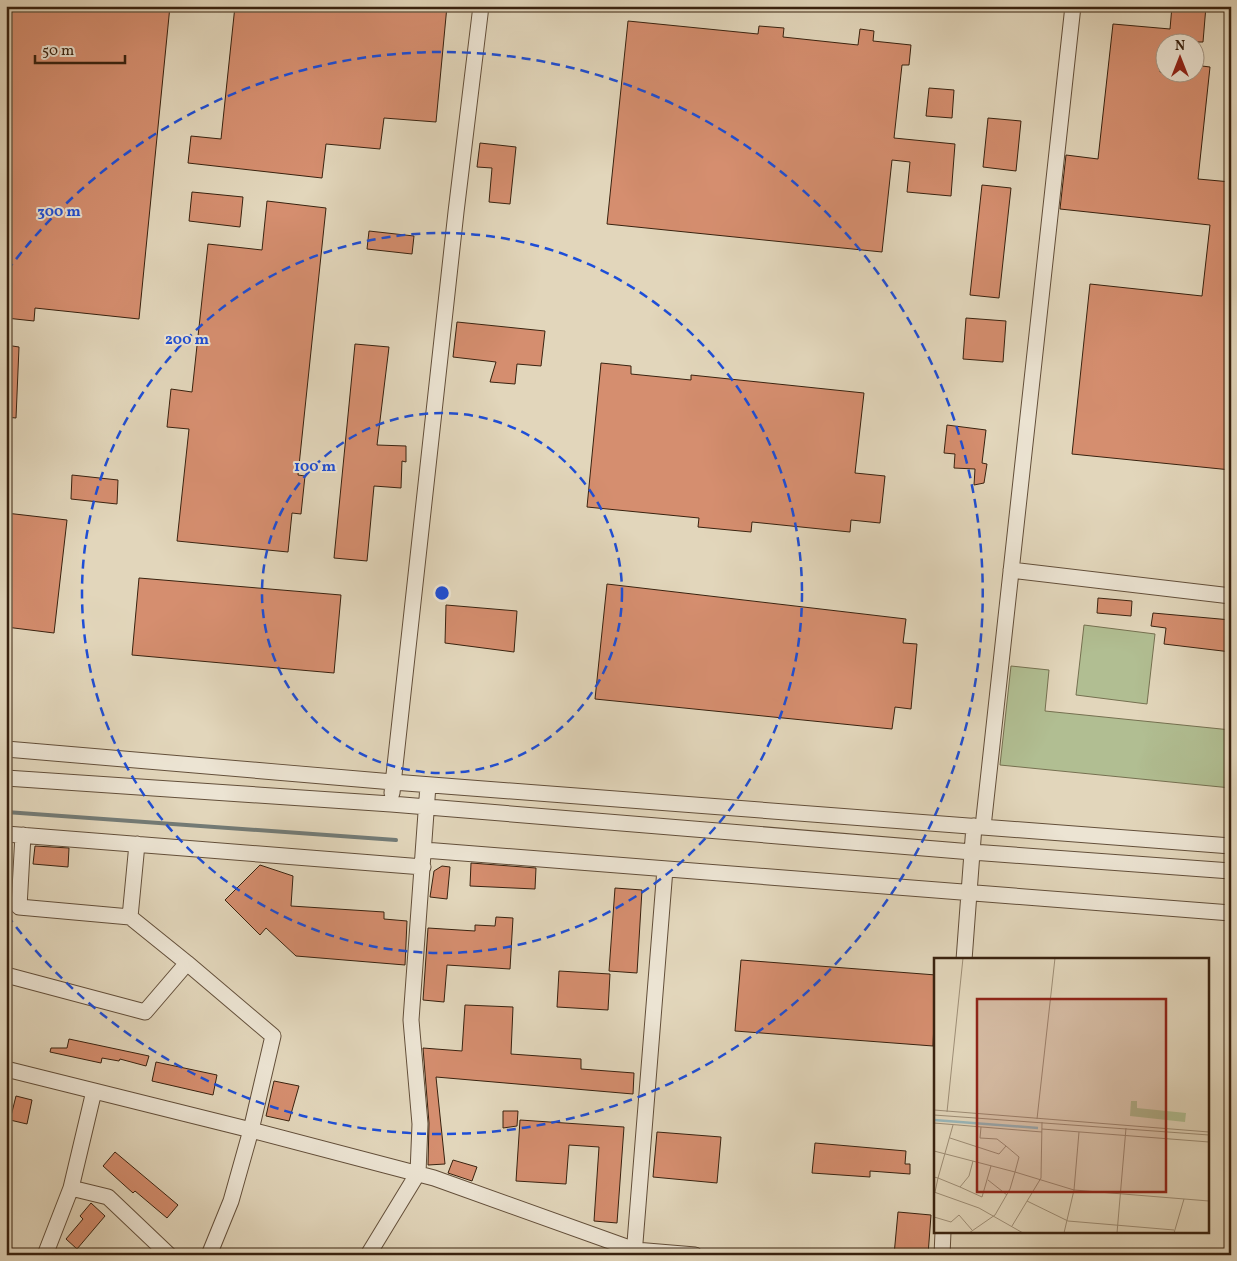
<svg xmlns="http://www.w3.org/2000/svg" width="1237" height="1261" viewBox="0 0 1237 1261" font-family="Vollkorn,serif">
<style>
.green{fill:#b1be92;stroke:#757050}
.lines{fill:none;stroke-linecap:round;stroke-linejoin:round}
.stream{stroke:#737b76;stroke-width:4}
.building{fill:#d58e6f;stroke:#39220f}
.minor-casing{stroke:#634f3a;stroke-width:17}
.minor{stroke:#ece4d3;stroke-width:15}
.ring{fill:none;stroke:#1d4ed8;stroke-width:2.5;stroke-dasharray:9 6}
.inset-river{fill:none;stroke:#99b7ba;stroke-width:2.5}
.inset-road{fill:none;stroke:#9e8e76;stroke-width:1}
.view{fill:#8f2418;fill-opacity:0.15;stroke:#8f2418;stroke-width:2.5}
.inset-edge{fill:none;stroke:#39220f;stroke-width:2.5}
.centre{fill:#1d4ed8;stroke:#ece4d3;stroke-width:2.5}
.ring-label{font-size:15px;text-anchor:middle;font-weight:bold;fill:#1d4ed8;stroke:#ece4d3;stroke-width:4;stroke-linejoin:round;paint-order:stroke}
</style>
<rect width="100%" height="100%" fill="#e2d6bb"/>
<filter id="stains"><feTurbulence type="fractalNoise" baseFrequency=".004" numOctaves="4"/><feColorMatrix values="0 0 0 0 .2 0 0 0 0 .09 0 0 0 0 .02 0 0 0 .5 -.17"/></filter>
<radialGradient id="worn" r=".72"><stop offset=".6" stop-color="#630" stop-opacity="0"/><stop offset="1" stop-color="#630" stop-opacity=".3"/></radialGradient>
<!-- green -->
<path class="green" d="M1084 625 1155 634 1147 704 1076 695Z
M1011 666 1049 670 1045 711 1231 730V788L1000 765Z"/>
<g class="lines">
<!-- stream -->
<path class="stream" d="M6 812 396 840"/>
</g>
<!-- building -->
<path class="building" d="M6 6H170L139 319 35 308 34 321 6 318Z
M235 6H447L436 122 384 118 380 149 326 144 322 178 188 163 191 136 221 139Z
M1172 6H1206L1203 42H1163L1160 72H1194V65L1210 67 1198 179 1231 182V470L1072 454 1090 284 1202 296 1210 225 1060 209 1066 155 1098 159 1113 24 1170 29Z
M628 21 758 34 759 26 784 28 783 37 858 45 860 29 874 31 873 41 911 45 909 65H902L894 138 955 144 951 196 907 192 910 162 892 160 882 252 607 224Z
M929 88 954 90 952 118 926 116Z
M988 118 1021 121 1016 171 983 167Z
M480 143 516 147 510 204 489 202 492 168 477 167Z
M982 185 1011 188 999 298 970 295Z
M192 192 243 197 240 227 189 221Z
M267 201 326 208 298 475 305 476 301 514 292 513 288 552 177 541 189 429 167 427 171 389 192 392 208 244 262 250Z
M369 231 414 236 412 254 367 249Z
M966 318 1006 321 1003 362 963 359Z
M457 322 545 331 541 366 517 364 515 384 490 382 496 362 453 357Z
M355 344 389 347 377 445 406 446V462L402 461 401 488 374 486 367 561 334 558Z
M6 345 19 347 16 418 6 417Z
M601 363 631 366V374L691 380V375L864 393 855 473 885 476 880 523 851 520 850 532 752 522 751 532 698 527 699 518 587 507Z
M947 425 986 430 982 463 987 464 984 483 974 485 975 469 954 468 955 454 944 453Z
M72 475 118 480 117 504 71 499Z
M6 513 67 520 54 633 6 627Z
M139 578 341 595 334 673 132 655Z
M607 584 906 619 903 643 917 644 911 709 895 707 892 729 595 699Z
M1098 598 1132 601 1131 616 1097 613Z
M446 605 517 611 514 652 445 643Z
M1153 613 1231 620V652L1164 644 1166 628 1151 626Z
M35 846 69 848 68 867 33 864Z
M471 863 536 868 535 889 470 886Z
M260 865 293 876 291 906 384 912V919L407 921 405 965 296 956 266 928 260 935 225 900Z
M442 866 450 867 447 899 430 897 434 871Z
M615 888 642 890 637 973 609 971Z
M496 917 513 918 510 969 447 965 444 1002 423 1000 428 928 475 931V925L495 926Z
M741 960 936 975 933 1046 735 1031Z
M559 971 610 974 608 1010 557 1007Z
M465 1005 513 1007 511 1054 581 1059V1069L634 1073 633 1094 436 1077 445 1164 428 1165 429 1123 423 1048 462 1051Z
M69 1039 149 1056 146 1066 120 1059 119 1061 102 1058 101 1063 50 1052 51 1048H67Z
M156 1062 217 1075 213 1095 152 1081Z
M274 1081 299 1086 289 1121 266 1116Z
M16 1096 32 1100 27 1124 10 1120Z
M503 1111H518L517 1126 503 1128Z
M520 1120 624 1127 617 1223 594 1221 599 1147 569 1145 566 1184 516 1181Z
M657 1132 721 1137 717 1183 653 1177Z
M815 1143 906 1151 905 1164H910V1174L870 1171V1177L812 1173Z
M115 1152 178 1205 167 1218 135 1191 133 1193 103 1166Z
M453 1160 477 1167 472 1181 448 1173Z
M91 1203 105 1216 77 1249 66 1239 83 1219 80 1216Z
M898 1212 931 1215 928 1255H894Z"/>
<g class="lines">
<defs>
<path id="minor" d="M1011 570 1231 596
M6 749 393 782 1231 846
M6 778 391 804 972 852 1231 871
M392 793 456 212 481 6
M983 827 1073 6
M6 834 423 867
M23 835 19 907 130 917 187 963
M424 850 1231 913
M130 917 137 844
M964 960 974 826
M6 975 145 1012 187 963 273 1036 251 1130 434 1178 635 1250 695 1255
M6 1069 251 1130 231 1201 209 1255
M71 1188 108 1197 169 1255
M45 1255 71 1188 94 1091
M368 1255 418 1173 420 1124 411 1020 428 785
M634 1255 665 869
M942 1255 943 1232"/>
</defs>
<!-- minor casing -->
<use href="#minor" class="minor-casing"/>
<!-- minor -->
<use href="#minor" class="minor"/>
</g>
<!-- distance rings -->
<g class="ring">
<circle cx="442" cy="593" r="180"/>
<circle cx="442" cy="593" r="360"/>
<path d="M7 271A541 541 0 1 1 7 915"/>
</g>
<!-- overview -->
<g transform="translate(934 958)">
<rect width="275" height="275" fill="#e2d6bb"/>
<path d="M197 143H203V150L252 155 251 164 196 158Z" fill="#b1be92"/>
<path class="inset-river" d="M0 162 104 170"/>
<path class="inset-road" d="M0 152 275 174M13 154 29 0M0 157 275 177M103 161 121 0M0 165 108 174M47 169 46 180 63 181 72 188M108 171 275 184M16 180 65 196 72 188 85 199 81 214 140 232 275 243M0 193 81 214 76 231 61 257 35 275M39 203 35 218 26 229 48 239 57 208M0 219 4 220 19 167M54 222 73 237M0 234 45 250 89 275M1 234 4 220 26 229M93 243 134 263 240 272M0 259 17 264 25 257 38 272M78 268 107 220 108 164M130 275 140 232 145 174M183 275 192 170M240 275 250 241"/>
<path class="view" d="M43 41H232V234H43Z"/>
<rect width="275" height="275" class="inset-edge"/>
</g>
<circle cx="442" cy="593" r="8" class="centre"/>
<g class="ring-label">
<text x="59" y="216">300 m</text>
<text x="187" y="344">200 m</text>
<text x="315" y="471">100 m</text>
</g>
<!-- margin -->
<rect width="1237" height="1261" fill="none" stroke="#e2d6bb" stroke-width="25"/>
<rect x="8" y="8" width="1222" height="1246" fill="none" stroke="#39220f" stroke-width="2.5"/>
<rect x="12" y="12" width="1212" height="1236" fill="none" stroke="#39220f"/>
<!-- north arrow -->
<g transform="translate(1180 58)"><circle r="24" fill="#ece4d3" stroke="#a49685"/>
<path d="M0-4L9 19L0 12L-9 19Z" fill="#8f2418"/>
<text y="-8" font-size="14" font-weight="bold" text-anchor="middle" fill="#39220f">N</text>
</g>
<!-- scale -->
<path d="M35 55v8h90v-8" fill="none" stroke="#39220f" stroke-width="2.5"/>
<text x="42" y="55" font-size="15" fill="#39220f" stroke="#ece4d3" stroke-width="4" paint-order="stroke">50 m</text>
<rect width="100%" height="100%" filter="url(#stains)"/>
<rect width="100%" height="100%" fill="url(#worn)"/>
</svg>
